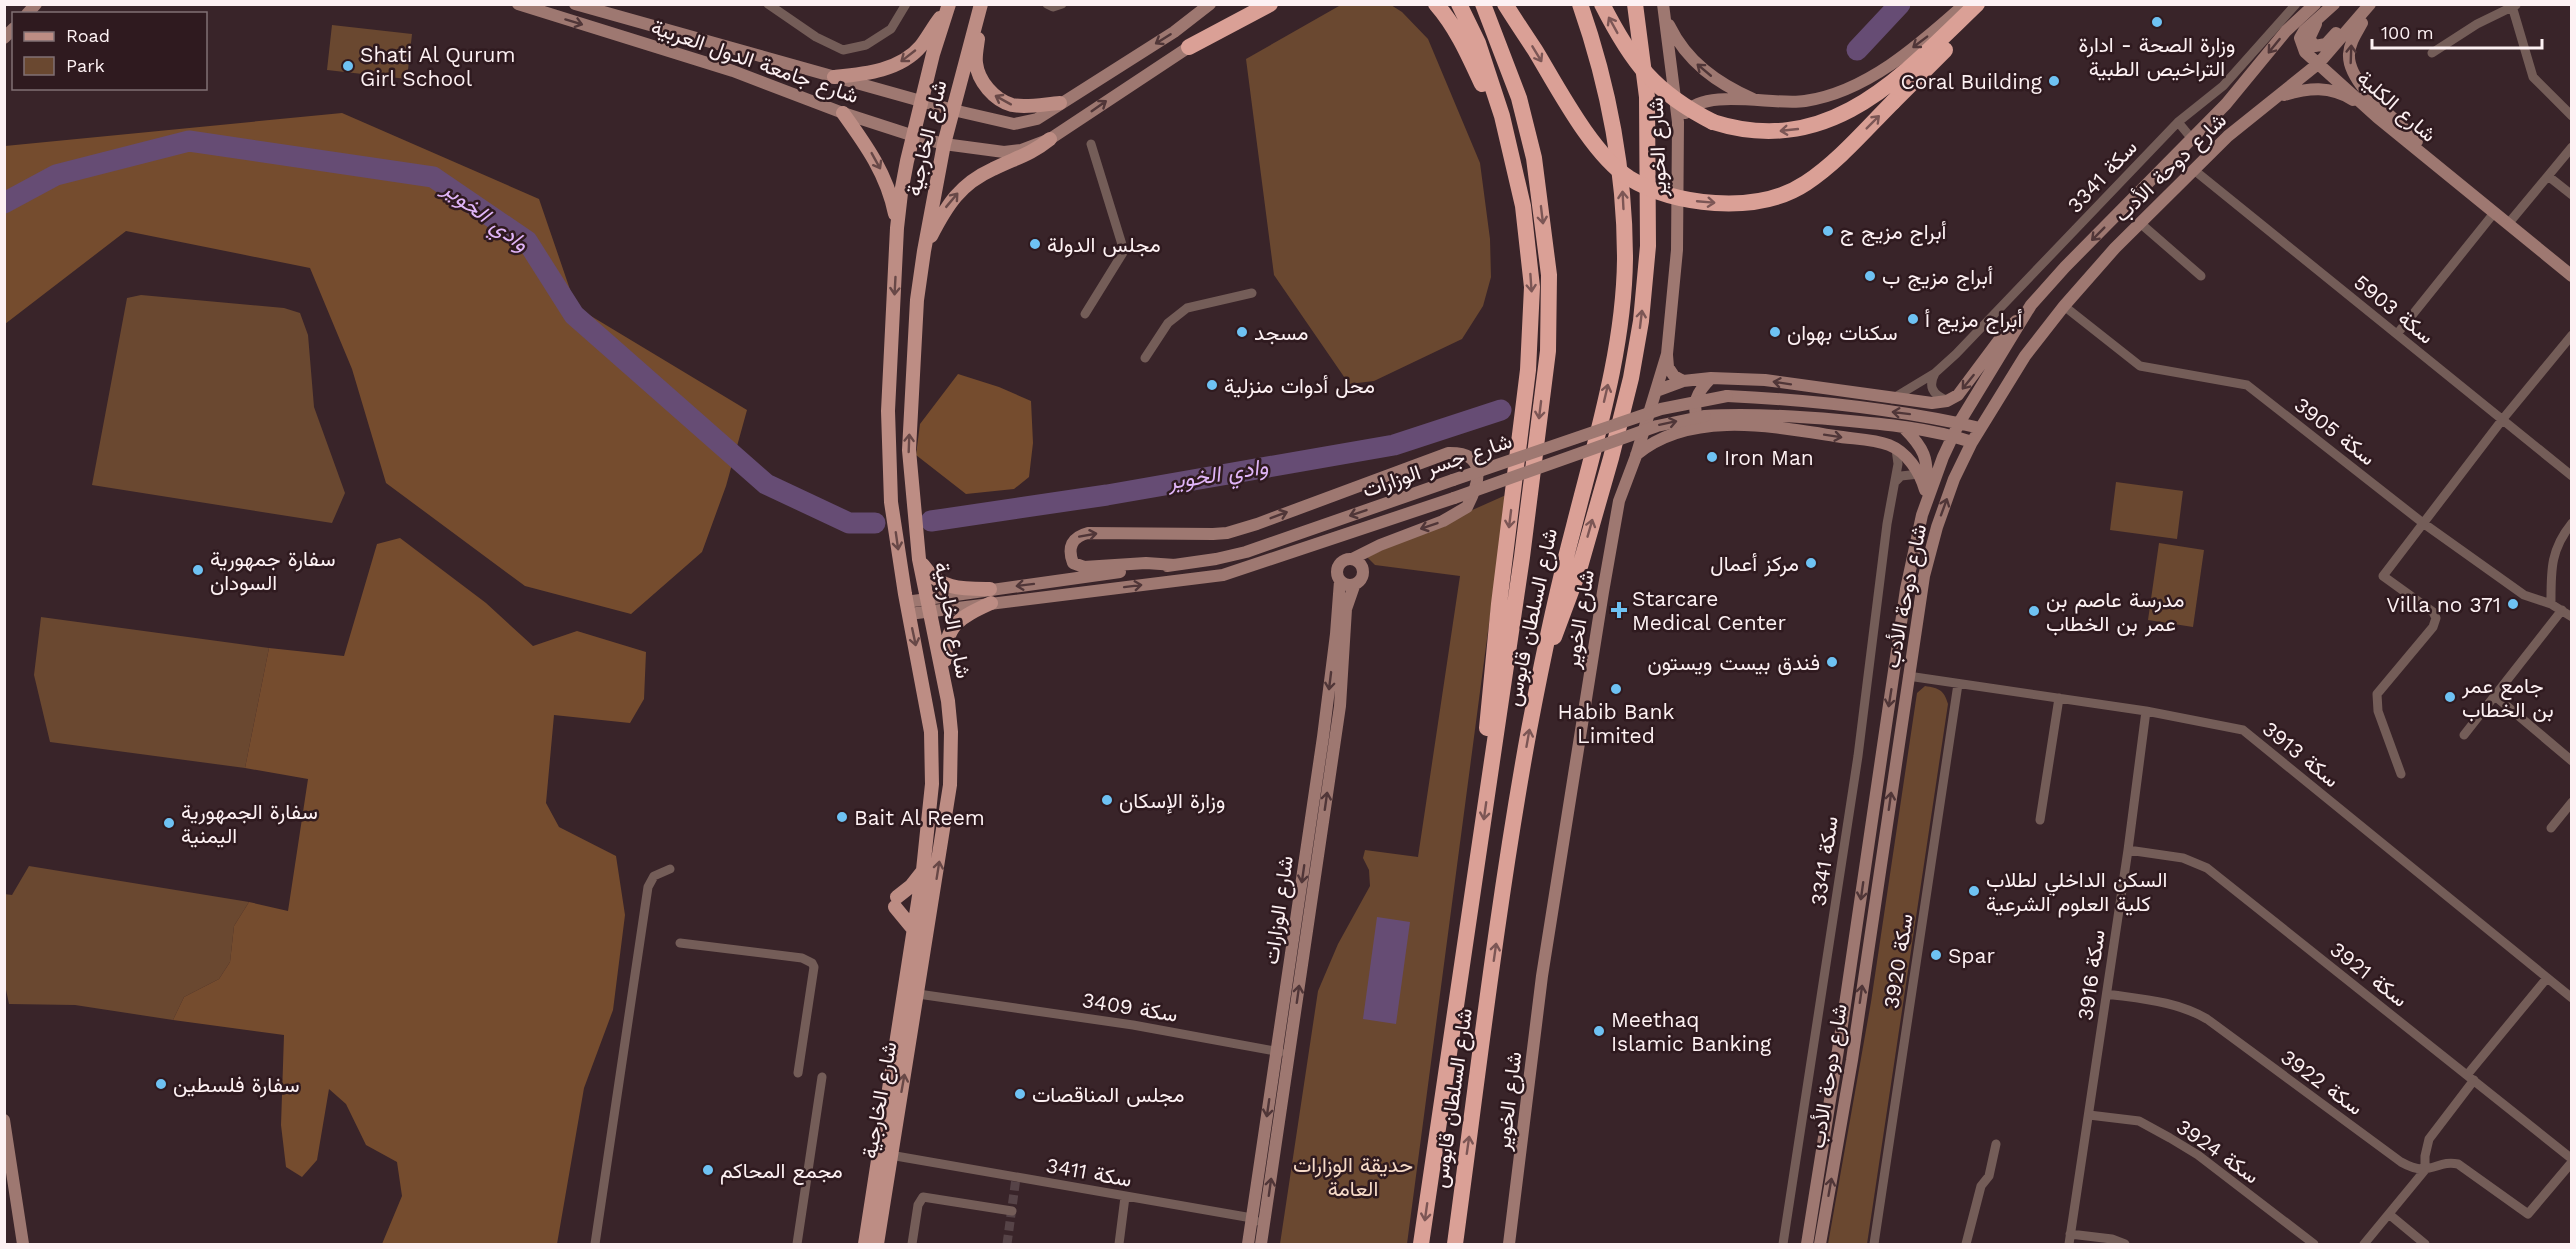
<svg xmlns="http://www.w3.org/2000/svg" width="2576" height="1249" viewBox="0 0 2576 1249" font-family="'Work Sans',Vazirmatn,sans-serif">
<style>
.green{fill:#6a4830}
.forest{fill:#754c2e}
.water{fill:#664c74}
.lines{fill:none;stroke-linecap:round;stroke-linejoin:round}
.river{stroke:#664c74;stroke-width:21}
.street-tunnel{stroke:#564347;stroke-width:9;stroke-dasharray:9 4.5;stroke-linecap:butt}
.street{stroke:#745d58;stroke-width:9}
.secondary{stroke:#9e7871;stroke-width:12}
.primary{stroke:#bd8d84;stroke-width:14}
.highway{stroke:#daa096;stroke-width:16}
.secondary-bridge{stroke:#9e7871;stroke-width:12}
.highway-bridge{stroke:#daa096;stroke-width:16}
.oneway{stroke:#503638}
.oneway2{stroke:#7c5655}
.oneway3{stroke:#684847}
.poi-dot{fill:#6ec2f3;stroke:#2f1a1f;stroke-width:2}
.labels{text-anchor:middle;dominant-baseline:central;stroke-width:5;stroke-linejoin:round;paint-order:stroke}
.poi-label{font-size:21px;fill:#fdf1f3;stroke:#2f1a1f;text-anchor:start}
.street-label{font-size:21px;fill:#fdf1f3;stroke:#2f1a1f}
.park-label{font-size:21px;fill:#f7dbc8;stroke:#2f1a1f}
.water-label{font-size:22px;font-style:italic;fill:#e0b5f8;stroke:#2f1a1f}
</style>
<rect width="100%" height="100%" fill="#392429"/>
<!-- green -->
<path class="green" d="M1347 5H1391L1402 12 1428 39 1480 163 1490 239 1491 277 1483 306 1462 339 1374 381 1349 384 1274 275 1246 59 1339 6Z
M332 25 412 34 407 79 327 70Z
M141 295 284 308 300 313 308 335 314 407 345 493 332 523 92 485 127 298Z
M2116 482 2183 491 2177 539 2110 530Z
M1506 495 1407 1244H1280L1318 991 1338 944 1370 886 1369 870 1363 858 1365 850 1418 857 1460 576 1375 565 1367 557Z
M2159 543 2204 550 2193 627 2148 620Z
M41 617 269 648 245 768 50 742 34 675Z
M1925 686C1939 688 1944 690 1948 704L1867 1244H1828L1871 1002 1917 693Z
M29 866 249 902 234 926 230 962 219 979 184 997 173 1020 75 1005 9 1004 4 980V894L12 895Z"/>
<!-- forest -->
<path class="forest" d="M342 113 539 199 576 307 747 410 726 486 702 552 631 614 525 586 386 483 352 369 310 268 126 231 5 324V146Z
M958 374 999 387 1031 401 1033 443 1029 477 1014 489 966 494 916 455 920 424Z
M400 538 486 603 533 646 577 631 646 652 644 699 630 723 554 715 546 803 559 827 616 856 625 915 613 1010 584 1088 557 1244H382L402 1196 397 1162 366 1145 346 1104 329 1089 317 1160 302 1177 286 1167 281 1125 284 1035 173 1020 184 997 219 979 230 962 234 926 249 902 288 911 308 779 245 768 269 648 344 656 377 544Z"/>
<!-- water -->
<path class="water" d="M1377 917 1410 922 1396 1024 1363 1019Z"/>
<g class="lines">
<!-- river -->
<path class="river" d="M1857 50 1900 4
M4 203 56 175 189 141 433 177 527 241 574 315 766 484 849 523H875
M931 521 1107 495 1394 445 1501 410"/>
<!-- street-tunnel -->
<path class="street-tunnel" d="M1007 1244 1016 1178"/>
<!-- street -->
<path class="street" d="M768 4 816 37 843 50 866 45 891 29 906 4
M1047 4 1053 7 1062 4
M2512 6 2533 77 2572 116
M2432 53 2477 24 2516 5
M2178 122 2192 139
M2194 170 2572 476
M2548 176 2572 195
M2140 223 2201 276
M2508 224 2572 147
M2064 306 2140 366 2247 385 2423 523 2524 595 2551 604 2572 617
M1085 314 1124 251 1091 144
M2397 334 2494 213
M1145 358 1168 323 1187 308 1252 293
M1935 373C1928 386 1932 394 1946 400
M1892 399 1935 373 1956 354 2178 122 2223 86 2296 4
M1895 482 1901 476 1919 474
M2551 604C2551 571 2550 550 2572 523
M1908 676 2146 711 2243 730 2572 998
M2495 696 2572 761
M2464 735 2562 610
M2401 774 2378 711 2377 694 2433 627 2436 618 2433 612 2383 576 2502 420 2572 335
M2040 820 2059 698
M2551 828 2572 802
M2128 850 2183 858 2207 868 2572 1159
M680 943 802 958 812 963 814 967 798 1073
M918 994 1133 1025 1280 1052
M2107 994C2142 999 2176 1001 2207 1019L2401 1162C2431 1179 2436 1159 2458 1164L2528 1214 2572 1162
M2467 1075 2547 978
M2089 1115 2139 1121 2170 1138 2198 1155 2314 1244
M890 1155 1252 1218 1256 1221
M2425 1170V1156L2429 1139 2474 1080
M2390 1215 2425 1244
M2070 1234 2112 1239 2125 1244
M595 1244 648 887 654 876 670 869
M797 1244 822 1077
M912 1244 918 1205 923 1197 1012 1211
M1119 1244 1125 1197
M1783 1244 1858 756 1887 524 1898 464 1896 449
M1874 1244 1958 684
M1966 1244 1981 1186 1989 1176 1996 1144
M2069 1244 2128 850 2146 711
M2364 1244 2425 1170"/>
<!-- secondary -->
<path class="secondary" d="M518 4 733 71 843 113 914 136 944 144 1004 152 1021 150 1050 139 1195 43
M575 4 953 110 1014 124 1037 119 1174 32 1210 4
M2334 4 2304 31 2300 38 2305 52 2377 117 2572 276
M27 14 36 4
M2362 23C2356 34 2350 42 2349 54 2347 84 2397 120 2417 141
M2316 24 2309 39 2315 46 2326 44 2336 33
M1669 25C1687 62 1717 83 1753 99
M4 38 14 28
M2284 95C2308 88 2330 85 2353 100
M1685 113C1707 87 1774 106 1805 101 1867 92 1920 44 1965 4
M1667 355 1668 367 1674 376 1683 381 1711 378 1765 380 1932 403 1947 401 1958 395 2005 332 2016 321
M1656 391 1683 381
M1727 396C1811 400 1898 409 1980 428
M1705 416C1750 413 1794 416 1839 420 1884 424 1929 428 1972 442
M1704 424 1699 422C1690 404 1698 391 1711 378
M1903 427C1924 448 1929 458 1926 488
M1636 455C1689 410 1772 426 1835 436 1852 439 1873 439 1889 445 1907 452 1920 472 1925 490
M1337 572a13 13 0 1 1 26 0a13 13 0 1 1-26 0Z
M1175 565 1146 563 1084 567 1073 563C1067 547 1072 537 1088 533L1213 534 1227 533 1257 524 1448 453C1487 452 1481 480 1467 507L1443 521 1380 545 1352 559
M1167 566 1216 559 1246 552 1453 480
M906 602 1120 572
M909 614 1223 575 1454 498
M4 1120 23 1244
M1248 1244 1323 737 1336 634 1340 581
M1261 1244 1340 706 1346 609 1354 586
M1509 1244 1542 976 1603 592 1619 501 1636 456 1667 354 1677 250 1678 122 1663 4
M1807 1244 1842 1025 1906 589 1922 515 1943 457 1959 423 2031 305 2065 267 2226 104 2286 31 2315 4
M1820 1244 1852 1060 1924 576 1937 527 1954 479 1972 442 2025 356 2064 306 2115 248 2228 136 2319 63 2370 4"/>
<!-- primary -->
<path class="primary" d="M978 39C977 47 975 56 976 63 978 81 994 100 1012 105 1027 108 1045 104 1060 103
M834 77C864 74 900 71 921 46 928 37 933 27 940 18
M843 113C866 145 887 174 895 214
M931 236C947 205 960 184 993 169 1015 158 1030 155 1050 139
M923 565C940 590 962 589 990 589
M945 660C945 624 961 617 991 603
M897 897 911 886 922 872
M895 907 914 930
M865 1244 923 870 932 784 931 732 905 594 891 502 888 411 897 228 901 193 907 161 933 54 949 4
M877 1244 950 785 951 732 948 701 919 559 909 450 917 300 924 251 944 144 981 4"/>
<!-- highway -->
<path class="highway" d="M1436 4C1457 28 1469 56 1482 84
M1459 4 1478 43 1502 116 1523 206 1532 287 1528 370 1499 604 1487 728
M1189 47 1270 4
M1893 102 1945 50
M1713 122C1829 159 1901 77 1977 4
M1554 637 1579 570 1611 458 1631 378 1641 321 1648 246 1647 97 1635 4
M1421 1244 1522 557 1548 351 1549 275 1534 158 1519 98 1483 4
M1455 1244C1478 1073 1498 900 1529 730 1542 661 1556 594 1574 526 1596 439 1624 349 1625 259 1625 171 1609 87 1580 4"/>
<!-- secondary-bridge -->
<path class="secondary-bridge" d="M1453 480 1661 409 1727 396
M1454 498 1657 426 1705 416"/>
<!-- highway-bridge -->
<path class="highway-bridge" d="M1505 4C1515 20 1525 35 1535 50 1558 88 1592 154 1629 178 1655 194 1686 201 1715 203 1748 205 1779 201 1806 183 1839 161 1865 130 1893 102
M1602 4C1632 63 1654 92 1713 122"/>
</g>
<!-- one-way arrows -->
<defs><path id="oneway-shaft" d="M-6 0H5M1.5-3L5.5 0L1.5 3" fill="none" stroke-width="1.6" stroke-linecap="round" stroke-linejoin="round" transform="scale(1.5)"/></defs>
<g class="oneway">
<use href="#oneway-shaft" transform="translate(574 22) rotate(17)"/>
<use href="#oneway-shaft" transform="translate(1163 39) rotate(148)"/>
<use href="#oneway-shaft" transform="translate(1920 42) rotate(143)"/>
<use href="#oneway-shaft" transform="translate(2274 46) rotate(129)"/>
<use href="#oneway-shaft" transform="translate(2351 54) rotate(-88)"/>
<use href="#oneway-shaft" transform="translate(1704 70) rotate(-140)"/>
<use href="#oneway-shaft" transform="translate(1099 106) rotate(-35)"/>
<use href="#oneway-shaft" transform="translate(2098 234) rotate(135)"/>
<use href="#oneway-shaft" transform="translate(1968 382) rotate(129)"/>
<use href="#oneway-shaft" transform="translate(1782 383) rotate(-171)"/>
<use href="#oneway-shaft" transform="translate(1901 413) rotate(-173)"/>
<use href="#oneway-shaft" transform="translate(1668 423) rotate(-12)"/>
<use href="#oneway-shaft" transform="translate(1833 436) rotate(9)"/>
<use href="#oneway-shaft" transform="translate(1944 507) rotate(-70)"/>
<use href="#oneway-shaft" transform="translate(1358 513) rotate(161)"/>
<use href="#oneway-shaft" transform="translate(1279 515) rotate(-21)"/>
<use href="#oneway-shaft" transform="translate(1429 526) rotate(161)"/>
<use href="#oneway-shaft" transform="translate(1088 535) rotate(-10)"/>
<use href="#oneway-shaft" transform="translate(1025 585) rotate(173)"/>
<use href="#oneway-shaft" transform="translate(1133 586) rotate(-7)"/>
<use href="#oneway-shaft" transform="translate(1330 681) rotate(97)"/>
<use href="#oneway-shaft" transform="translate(1890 698) rotate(99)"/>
<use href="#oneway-shaft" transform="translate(1326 801) rotate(-82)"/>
<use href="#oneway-shaft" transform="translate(1890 801) rotate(-82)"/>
<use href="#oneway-shaft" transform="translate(1303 874) rotate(98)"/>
<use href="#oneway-shaft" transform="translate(1862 891) rotate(98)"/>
<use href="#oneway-shaft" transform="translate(1298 994) rotate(-82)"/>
<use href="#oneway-shaft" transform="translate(1861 994) rotate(-82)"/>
<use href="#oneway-shaft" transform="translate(1268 1108) rotate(98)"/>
<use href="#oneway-shaft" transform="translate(1270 1187) rotate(-82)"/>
<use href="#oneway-shaft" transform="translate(1830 1187) rotate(-80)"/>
</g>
<g class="oneway2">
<use href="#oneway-shaft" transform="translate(1613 25) rotate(-119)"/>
<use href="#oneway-shaft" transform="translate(1537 54) rotate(59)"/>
<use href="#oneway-shaft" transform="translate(1873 122) rotate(-45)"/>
<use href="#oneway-shaft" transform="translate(1789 130) rotate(174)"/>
<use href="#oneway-shaft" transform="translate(1623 200) rotate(-93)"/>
<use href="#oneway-shaft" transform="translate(1706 202) rotate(5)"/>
<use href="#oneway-shaft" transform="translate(1542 215) rotate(83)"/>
<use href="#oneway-shaft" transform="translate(1531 283) rotate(86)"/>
<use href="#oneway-shaft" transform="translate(1641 319) rotate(-83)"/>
<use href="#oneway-shaft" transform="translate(1606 393) rotate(-77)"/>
<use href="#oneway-shaft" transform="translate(1540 410) rotate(97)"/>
<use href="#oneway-shaft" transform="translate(1510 519) rotate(97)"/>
<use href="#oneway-shaft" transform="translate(1590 528) rotate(-74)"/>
<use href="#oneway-shaft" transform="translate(1528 738) rotate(-80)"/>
<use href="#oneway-shaft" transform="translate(1485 811) rotate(98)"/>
<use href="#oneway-shaft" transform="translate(1495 952) rotate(-82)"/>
<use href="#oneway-shaft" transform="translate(1468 1145) rotate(-82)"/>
<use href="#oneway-shaft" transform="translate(1426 1212) rotate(98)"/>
</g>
<g class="oneway3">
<use href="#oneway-shaft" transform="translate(908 56) rotate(142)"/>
<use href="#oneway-shaft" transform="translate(1003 100) rotate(-151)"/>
<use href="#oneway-shaft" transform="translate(876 161) rotate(61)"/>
<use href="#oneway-shaft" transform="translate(952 200) rotate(-50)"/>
<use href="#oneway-shaft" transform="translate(895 286) rotate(93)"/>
<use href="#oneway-shaft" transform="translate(909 443) rotate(-88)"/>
<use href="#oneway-shaft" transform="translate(897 541) rotate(82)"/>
<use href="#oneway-shaft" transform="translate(914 637) rotate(78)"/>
<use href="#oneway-shaft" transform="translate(938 870) rotate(-81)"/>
<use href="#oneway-shaft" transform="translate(903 1083) rotate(-80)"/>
</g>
<!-- markers -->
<g class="poi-dot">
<circle cx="2157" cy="22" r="6"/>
<circle cx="348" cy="66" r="6"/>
<circle cx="2054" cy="81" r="6"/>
<circle cx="1828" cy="231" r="6"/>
<circle cx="1035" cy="244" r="6"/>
<circle cx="1870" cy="276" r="6"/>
<circle cx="1913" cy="319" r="6"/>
<circle cx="1242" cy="332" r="6"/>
<circle cx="1775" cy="332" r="6"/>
<circle cx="1212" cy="385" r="6"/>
<circle cx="1712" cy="457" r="6"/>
<circle cx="1811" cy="563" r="6"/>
<circle cx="198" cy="570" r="6"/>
<circle cx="2513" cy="604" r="6"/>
<path d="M1616 601h6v6h6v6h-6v6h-6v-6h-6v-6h6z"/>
<circle cx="2034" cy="611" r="6"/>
<circle cx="1832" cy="662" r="6"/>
<circle cx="1616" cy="689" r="6"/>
<circle cx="2450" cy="697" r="6"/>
<circle cx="1107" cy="800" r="6"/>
<circle cx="842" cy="817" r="6"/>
<circle cx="169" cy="823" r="6"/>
<circle cx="1974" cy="891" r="6"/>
<circle cx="1936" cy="955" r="6"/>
<circle cx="1599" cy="1031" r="6"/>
<circle cx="161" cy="1084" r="6"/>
<circle cx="1020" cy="1094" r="6"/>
<circle cx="708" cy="1170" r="6"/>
</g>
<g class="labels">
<!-- poi labels -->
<g class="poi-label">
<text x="2157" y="44" text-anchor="middle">وزارة الصحة - ادارة<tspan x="2157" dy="24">التراخيص الطبية</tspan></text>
<text x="360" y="54">Shati Al Qurum<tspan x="360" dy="24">Girl School</tspan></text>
<text x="2042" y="81" text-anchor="end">Coral Building</text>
<text x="1840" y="231">أبراج مزيج ج</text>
<text x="1047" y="244">مجلس الدولة</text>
<text x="1882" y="276">أبراج مزيج ب</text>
<text x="1925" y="319">أبراج مزيج أ</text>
<text x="1254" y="332">مسجد</text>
<text x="1787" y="332">سكنات بهوان</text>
<text x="1224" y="385">محل أدوات منزلية</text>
<text x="1724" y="457">Iron Man</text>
<text x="210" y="558">سفارة جمهورية<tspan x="210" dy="24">السودان</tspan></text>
<text x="1799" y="563" text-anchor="end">مركز أعمال</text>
<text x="1632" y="598">Starcare<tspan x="1632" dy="24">Medical Center</tspan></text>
<text x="2046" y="599">مدرسة عاصم بن<tspan x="2046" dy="24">عمر بن الخطاب</tspan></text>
<text x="2501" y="604" text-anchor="end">Villa no 371</text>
<text x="1820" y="662" text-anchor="end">فندق بيست ويستون</text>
<text x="2462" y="685">جامع عمر<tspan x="2462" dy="24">بن الخطاب</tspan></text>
<text x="1616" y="711" text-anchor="middle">Habib Bank<tspan x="1616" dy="24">Limited</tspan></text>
<text x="1119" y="800">وزارة الإسكان</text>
<text x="181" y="811">سفارة الجمهورية<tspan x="181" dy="24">اليمنية</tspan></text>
<text x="854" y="817">Bait Al Reem</text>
<text x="1986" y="879">السكن الداخلي لطلاب<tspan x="1986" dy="24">كلية العلوم الشرعية</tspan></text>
<text x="1948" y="955">Spar</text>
<text x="1611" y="1019">Meethaq<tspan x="1611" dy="24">Islamic Banking</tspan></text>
<text x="173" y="1084">سفارة فلسطين</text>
<text x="1032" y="1094">مجلس المناقصات</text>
<text x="720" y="1170">مجمع المحاكم</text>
</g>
<!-- street labels -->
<g class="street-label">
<text transform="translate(755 61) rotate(19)">شارع جامعة الدول العربية</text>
<text transform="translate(2397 106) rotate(41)">شارع الكلية</text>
<text transform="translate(926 138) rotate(-77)">شارع الخارجية</text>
<text transform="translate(1657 147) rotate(-92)">شارع الخوير</text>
<text transform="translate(2170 167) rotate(-44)">شارع دوحة الأدب</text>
<text transform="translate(2102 176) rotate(-47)">سكة 3341</text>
<text transform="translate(2394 309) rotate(39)">سكة 5903</text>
<text transform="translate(2335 431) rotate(38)">سكة 3905</text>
<text transform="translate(1437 465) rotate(-19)">شارع جسر الوزارات</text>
<text transform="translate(1905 596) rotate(-79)">شارع دوحة الأدب</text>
<text transform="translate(1531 617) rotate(-78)">شارع السلطان قابوس</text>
<text transform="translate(1579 619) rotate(-81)">شارع الخوير</text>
<text transform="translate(953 620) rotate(79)">شارع الخارجية</text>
<text transform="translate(2301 754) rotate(39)">سكة 3913</text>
<text transform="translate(1824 861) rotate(-82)">سكة 3341</text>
<text transform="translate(1278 910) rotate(-82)">شارع الوزارات</text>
<text transform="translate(1898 961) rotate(-81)">سكة 3920</text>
<text transform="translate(2369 974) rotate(38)">سكة 3921</text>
<text transform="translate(2091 975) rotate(-82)">سكة 3916</text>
<text transform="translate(1130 1007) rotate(9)">سكة 3409</text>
<text transform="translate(1828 1076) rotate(-81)">شارع دوحة الأدب</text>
<text transform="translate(2322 1082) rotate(36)">سكة 3922</text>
<text transform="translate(1452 1098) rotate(-82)">شارع السلطان قابوس</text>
<text transform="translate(879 1100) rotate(-80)">شارع الخارجية</text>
<text transform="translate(1508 1101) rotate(-83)">شارع الخوير</text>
<text transform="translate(2218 1151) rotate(35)">سكة 3924</text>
<text transform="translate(1089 1172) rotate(10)">سكة 3411</text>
</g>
<!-- park labels -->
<g class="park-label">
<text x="1353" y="1164">حديقة الوزارات<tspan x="1353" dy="24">العامة</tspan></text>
</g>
<!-- water labels -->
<g class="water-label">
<text transform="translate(486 216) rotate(37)">وادي الخوير</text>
<text transform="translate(1218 474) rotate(-9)">وادي الخوير</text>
</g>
</g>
<!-- border -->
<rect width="2576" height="1249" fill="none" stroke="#fdf1f3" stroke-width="12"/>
<!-- legend -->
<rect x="12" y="12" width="195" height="78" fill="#2f1a1f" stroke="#817074" stroke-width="1.5"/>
<rect x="24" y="32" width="30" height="9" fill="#bd8d84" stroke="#817074" stroke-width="1.5"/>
<text x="66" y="42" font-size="18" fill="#fdf1f3">Road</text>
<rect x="24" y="57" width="30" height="18" fill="#6a4830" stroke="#817074" stroke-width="1.5"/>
<text x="66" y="72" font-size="18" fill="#fdf1f3">Park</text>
<!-- scale -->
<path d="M2372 39v9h170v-9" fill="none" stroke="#fdf1f3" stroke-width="3"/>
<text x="2381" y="39" font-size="18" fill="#fdf1f3" stroke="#2f1a1f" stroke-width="4.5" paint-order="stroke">100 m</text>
</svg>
